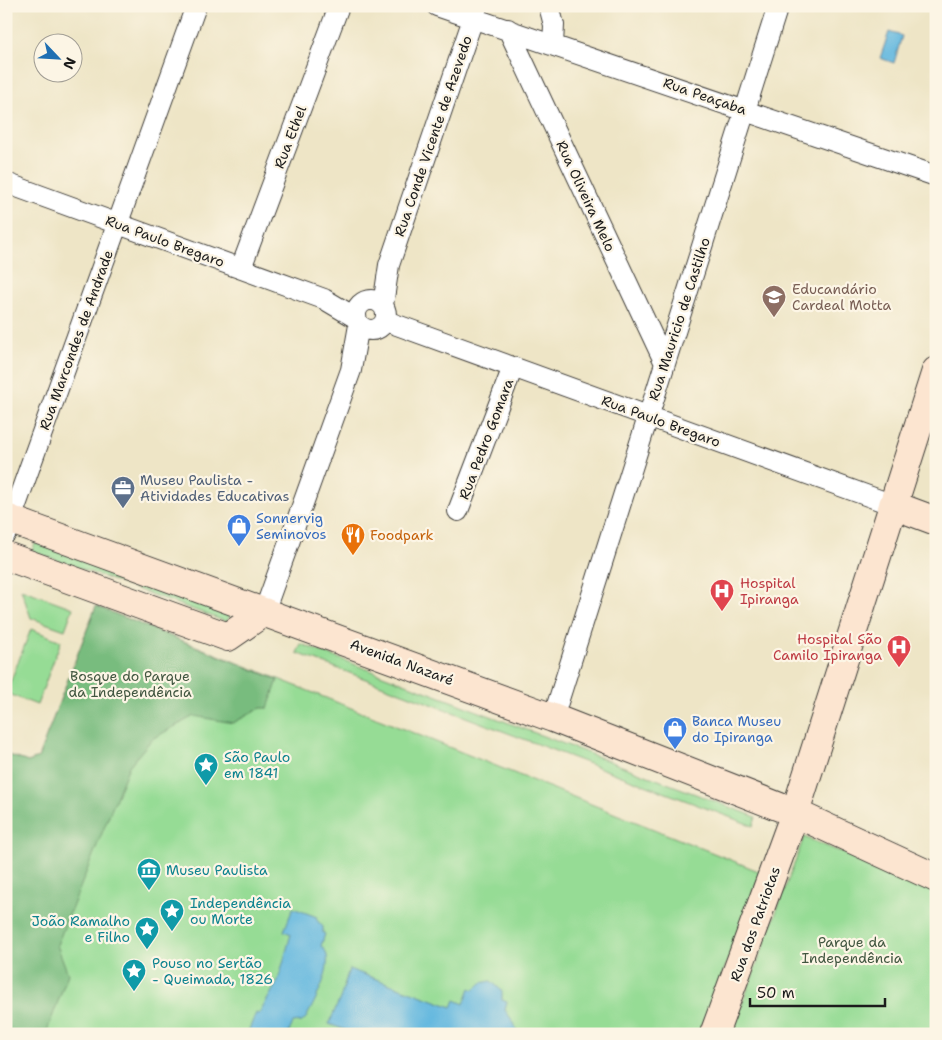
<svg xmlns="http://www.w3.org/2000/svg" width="942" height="1040" viewBox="0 0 942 1040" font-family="'Shantell Sans',sans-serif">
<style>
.green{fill:#96dc95;stroke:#597c58}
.forest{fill:#78bc7e;stroke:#4a6c4d}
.water{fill:#63b8df;stroke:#406a7e}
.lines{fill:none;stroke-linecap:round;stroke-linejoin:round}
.street-casing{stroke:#3c3a36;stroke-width:22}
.secondary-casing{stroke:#3c3a36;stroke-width:30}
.street{stroke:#fff;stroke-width:20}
.secondary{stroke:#fce5d0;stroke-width:28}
.labels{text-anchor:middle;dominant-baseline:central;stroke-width:4.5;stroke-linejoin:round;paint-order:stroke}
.street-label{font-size:14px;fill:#1c1c1c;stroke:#fcf5e5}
.education-label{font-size:14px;fill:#785e54;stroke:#fcf5e5;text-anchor:start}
.service-label{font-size:14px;fill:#4e5e75;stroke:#fcf5e5;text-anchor:start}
.shop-label{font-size:14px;fill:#366cbe;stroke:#fcf5e5;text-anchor:start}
.food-label{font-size:14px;fill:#c56008;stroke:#fcf5e5;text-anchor:start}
.health-label{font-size:14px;fill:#be3a42;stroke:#fcf5e5;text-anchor:start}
.park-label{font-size:14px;fill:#415640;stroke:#fcf5e5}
.culture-label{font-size:14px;fill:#0d838f;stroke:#fcf5e5;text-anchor:start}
</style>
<rect width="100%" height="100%" fill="#fcf5e5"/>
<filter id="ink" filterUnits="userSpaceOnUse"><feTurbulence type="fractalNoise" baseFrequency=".02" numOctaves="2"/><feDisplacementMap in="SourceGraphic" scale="10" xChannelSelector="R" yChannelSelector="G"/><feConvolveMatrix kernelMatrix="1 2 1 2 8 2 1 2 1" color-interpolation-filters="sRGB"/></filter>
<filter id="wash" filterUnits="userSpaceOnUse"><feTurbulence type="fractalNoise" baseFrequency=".0096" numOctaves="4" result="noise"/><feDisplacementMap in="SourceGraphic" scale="20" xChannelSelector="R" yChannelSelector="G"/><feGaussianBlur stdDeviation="1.12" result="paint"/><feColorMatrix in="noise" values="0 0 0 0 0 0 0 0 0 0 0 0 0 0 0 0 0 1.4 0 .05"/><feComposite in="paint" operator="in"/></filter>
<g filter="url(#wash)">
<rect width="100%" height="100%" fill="#eee5c6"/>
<!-- green -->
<path class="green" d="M35 543 230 614 227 622 32 551Z
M21 589 73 608 65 630 31 618Z
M96 606 761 872 700 1034H6V754L28 762 38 758Z
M31 629 61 641 37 705 6 693Z
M301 644 756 817 753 826 297 653Z
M804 837 936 891V1034H731Z"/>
<!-- forest -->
<path class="forest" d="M96 606 278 680 268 708H261L233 723 194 716 152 739 129 766 57 945 68 974 46 1034H6V754L28 762 38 758Z"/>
<!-- water -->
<path class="water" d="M889 32 902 36 894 63 880 58Z
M293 908 317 917 316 919 323 927V933L325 934 321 946C339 958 314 1003 306 1018L302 1022 293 1023 288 1034H247L256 1013 259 1014 278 981 291 934 284 931Z
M349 969 452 1007 455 1000 464 1004 470 988 474 990 481 983 491 981 502 991V1000L507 1002 505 1010 514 1023 518 1034H356L329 1024 341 996Z"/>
</g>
<g filter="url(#ink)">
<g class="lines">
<defs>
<path id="street" d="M437 6 936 176
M549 6 554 25 553 45
M508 29 665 363
M6 183 324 299 356 318
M241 268 339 6
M356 315a15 15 0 1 1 30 0a15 15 0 1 1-30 0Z
M383 305 389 265 477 7
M386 321 893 505
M458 511 513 367
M6 533 196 6
M264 612 351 370 359 325
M553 718 778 6"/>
<path id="secondary" d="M893 505 936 521
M6 518 553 718 795 813 936 878
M6 556 228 637 264 612
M714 1034 795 813 936 371"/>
</defs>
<!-- street casing -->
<use href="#street" class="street-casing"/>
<!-- secondary casing -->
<use href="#secondary" class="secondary-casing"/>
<!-- street -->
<use href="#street" class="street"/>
<!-- secondary -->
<use href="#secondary" class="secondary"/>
</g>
</g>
<!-- icons -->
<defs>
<symbol id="school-pin" viewBox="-11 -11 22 30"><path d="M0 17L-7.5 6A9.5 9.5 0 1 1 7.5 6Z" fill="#8d6e63" stroke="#fcf5e5"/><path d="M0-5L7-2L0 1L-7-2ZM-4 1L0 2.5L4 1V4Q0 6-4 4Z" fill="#fff"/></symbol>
<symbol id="office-pin" viewBox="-11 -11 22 30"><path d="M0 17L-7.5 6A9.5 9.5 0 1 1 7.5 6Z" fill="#5c6f8a" stroke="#fcf5e5"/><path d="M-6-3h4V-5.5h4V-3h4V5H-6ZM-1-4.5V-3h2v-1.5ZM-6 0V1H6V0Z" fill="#fff"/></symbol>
<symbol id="shop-pin" viewBox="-11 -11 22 30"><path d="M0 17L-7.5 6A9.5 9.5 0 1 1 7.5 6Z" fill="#3f7fe0" stroke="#fcf5e5"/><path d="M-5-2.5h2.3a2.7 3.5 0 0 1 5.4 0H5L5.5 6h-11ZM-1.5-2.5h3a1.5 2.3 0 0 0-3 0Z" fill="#fff"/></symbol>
<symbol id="restaurant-pin" viewBox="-11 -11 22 30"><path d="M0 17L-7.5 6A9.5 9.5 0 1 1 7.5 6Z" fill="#e8710a" stroke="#fcf5e5"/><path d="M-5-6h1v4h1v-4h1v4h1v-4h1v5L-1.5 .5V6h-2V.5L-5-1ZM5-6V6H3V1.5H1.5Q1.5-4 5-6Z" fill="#fff"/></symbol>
<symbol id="hospital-pin" viewBox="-11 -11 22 30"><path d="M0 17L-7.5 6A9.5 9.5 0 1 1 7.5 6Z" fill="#e0444e" stroke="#fcf5e5"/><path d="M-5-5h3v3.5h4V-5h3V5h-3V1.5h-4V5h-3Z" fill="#fff"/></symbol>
<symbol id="sight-pin" viewBox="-11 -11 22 30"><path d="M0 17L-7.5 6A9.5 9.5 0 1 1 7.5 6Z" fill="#0f9aa8" stroke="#fcf5e5"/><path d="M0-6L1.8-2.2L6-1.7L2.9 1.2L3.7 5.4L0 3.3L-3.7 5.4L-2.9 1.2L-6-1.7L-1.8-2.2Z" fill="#fff"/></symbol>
<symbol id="museum-pin" viewBox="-11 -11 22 30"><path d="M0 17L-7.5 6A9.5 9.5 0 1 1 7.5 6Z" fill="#0f9aa8" stroke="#fcf5e5"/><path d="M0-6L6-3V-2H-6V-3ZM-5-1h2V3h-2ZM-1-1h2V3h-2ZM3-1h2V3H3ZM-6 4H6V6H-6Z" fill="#fff"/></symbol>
</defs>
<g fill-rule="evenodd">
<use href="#school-pin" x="760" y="283" width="28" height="38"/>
<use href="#office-pin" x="109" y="474" width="28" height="38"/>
<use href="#shop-pin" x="225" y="512" width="28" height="38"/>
<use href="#restaurant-pin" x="339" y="521" width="28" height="38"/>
<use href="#hospital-pin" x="708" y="577" width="28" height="38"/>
<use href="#hospital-pin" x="885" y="633" width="28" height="38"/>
<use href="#shop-pin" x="661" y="715" width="28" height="38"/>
<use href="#sight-pin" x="192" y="751" width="28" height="38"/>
<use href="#museum-pin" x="135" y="856" width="28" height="38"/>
<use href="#sight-pin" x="158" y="897" width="28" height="38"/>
<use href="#sight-pin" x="133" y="915" width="28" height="38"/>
<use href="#sight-pin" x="120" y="957" width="28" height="38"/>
</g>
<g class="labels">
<!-- street labels -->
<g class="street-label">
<text transform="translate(705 96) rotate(19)">Rua Peaçaba</text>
<text transform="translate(433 136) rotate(-71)">Rua Conde Vicente de Azevedo</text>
<text transform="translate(290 137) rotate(-69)">Rua Ethel</text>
<text transform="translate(586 196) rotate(65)">Rua Oliveira Melo</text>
<text transform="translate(165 241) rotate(20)">Rua Paulo Bregaro</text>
<text transform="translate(679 319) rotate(-72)">Rua Mauricio de Castilho</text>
<text transform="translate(76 340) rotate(-70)">Rua Marcondes de Andrade</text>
<text transform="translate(661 421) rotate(20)">Rua Paulo Bregaro</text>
<text transform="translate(486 439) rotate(-69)">Rua Pedro Gomara</text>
<text transform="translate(402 662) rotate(20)">Avenida Nazaré</text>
<text transform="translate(755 924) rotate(-70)">Rua dos Patriotas</text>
</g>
<!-- education labels -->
<g class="education-label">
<text x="792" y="289">Educandário<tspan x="792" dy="16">Cardeal Motta</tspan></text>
</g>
<!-- service labels -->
<g class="service-label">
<text x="140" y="480">Museu Paulista -<tspan x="140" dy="16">Atividades Educativas</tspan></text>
</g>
<!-- shop labels -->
<g class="shop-label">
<text x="256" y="518">Sonnervig<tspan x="256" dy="16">Seminovos</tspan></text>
<text x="692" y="721">Banca Museu<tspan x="692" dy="16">do Ipiranga</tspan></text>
</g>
<!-- food labels -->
<g class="food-label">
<text x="370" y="535">Foodpark</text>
</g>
<!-- health labels -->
<g class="health-label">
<text x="740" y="583">Hospital<tspan x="740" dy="16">Ipiranga</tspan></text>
<text x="882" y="639" text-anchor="end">Hospital São<tspan x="882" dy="16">Camilo Ipiranga</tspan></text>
</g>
<!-- park labels -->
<g class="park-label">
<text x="130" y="676">Bosque do Parque<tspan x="130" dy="16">da Independência</tspan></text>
<text x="852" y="942">Parque da<tspan x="852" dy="16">Independência</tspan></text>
</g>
<!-- culture labels -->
<g class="culture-label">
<text x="224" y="757">São Paulo<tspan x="224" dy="16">em 1841</tspan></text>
<text x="166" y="870">Museu Paulista</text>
<text x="190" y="903">Independência<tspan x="190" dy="16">ou Morte</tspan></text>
<text x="130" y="921" text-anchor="end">João Ramalho<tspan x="130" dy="16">e Filho</tspan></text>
<text x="152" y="963">Pouso no Sertão<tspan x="152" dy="16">- Queimada, 1826</tspan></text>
</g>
</g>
<!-- margin -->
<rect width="942" height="1040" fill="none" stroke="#fcf5e5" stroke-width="25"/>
<!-- north arrow -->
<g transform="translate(58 58) rotate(115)"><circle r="24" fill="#fcf5e5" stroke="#a29e95"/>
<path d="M0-4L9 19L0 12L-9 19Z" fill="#1f6fb2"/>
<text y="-8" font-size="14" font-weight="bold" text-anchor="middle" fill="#1c1c1c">N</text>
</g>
<!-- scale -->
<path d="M750 998v8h135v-8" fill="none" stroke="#1c1c1c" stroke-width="2.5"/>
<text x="757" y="998" font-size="15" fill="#1c1c1c" stroke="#fcf5e5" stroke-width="4" paint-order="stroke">50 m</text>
</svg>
